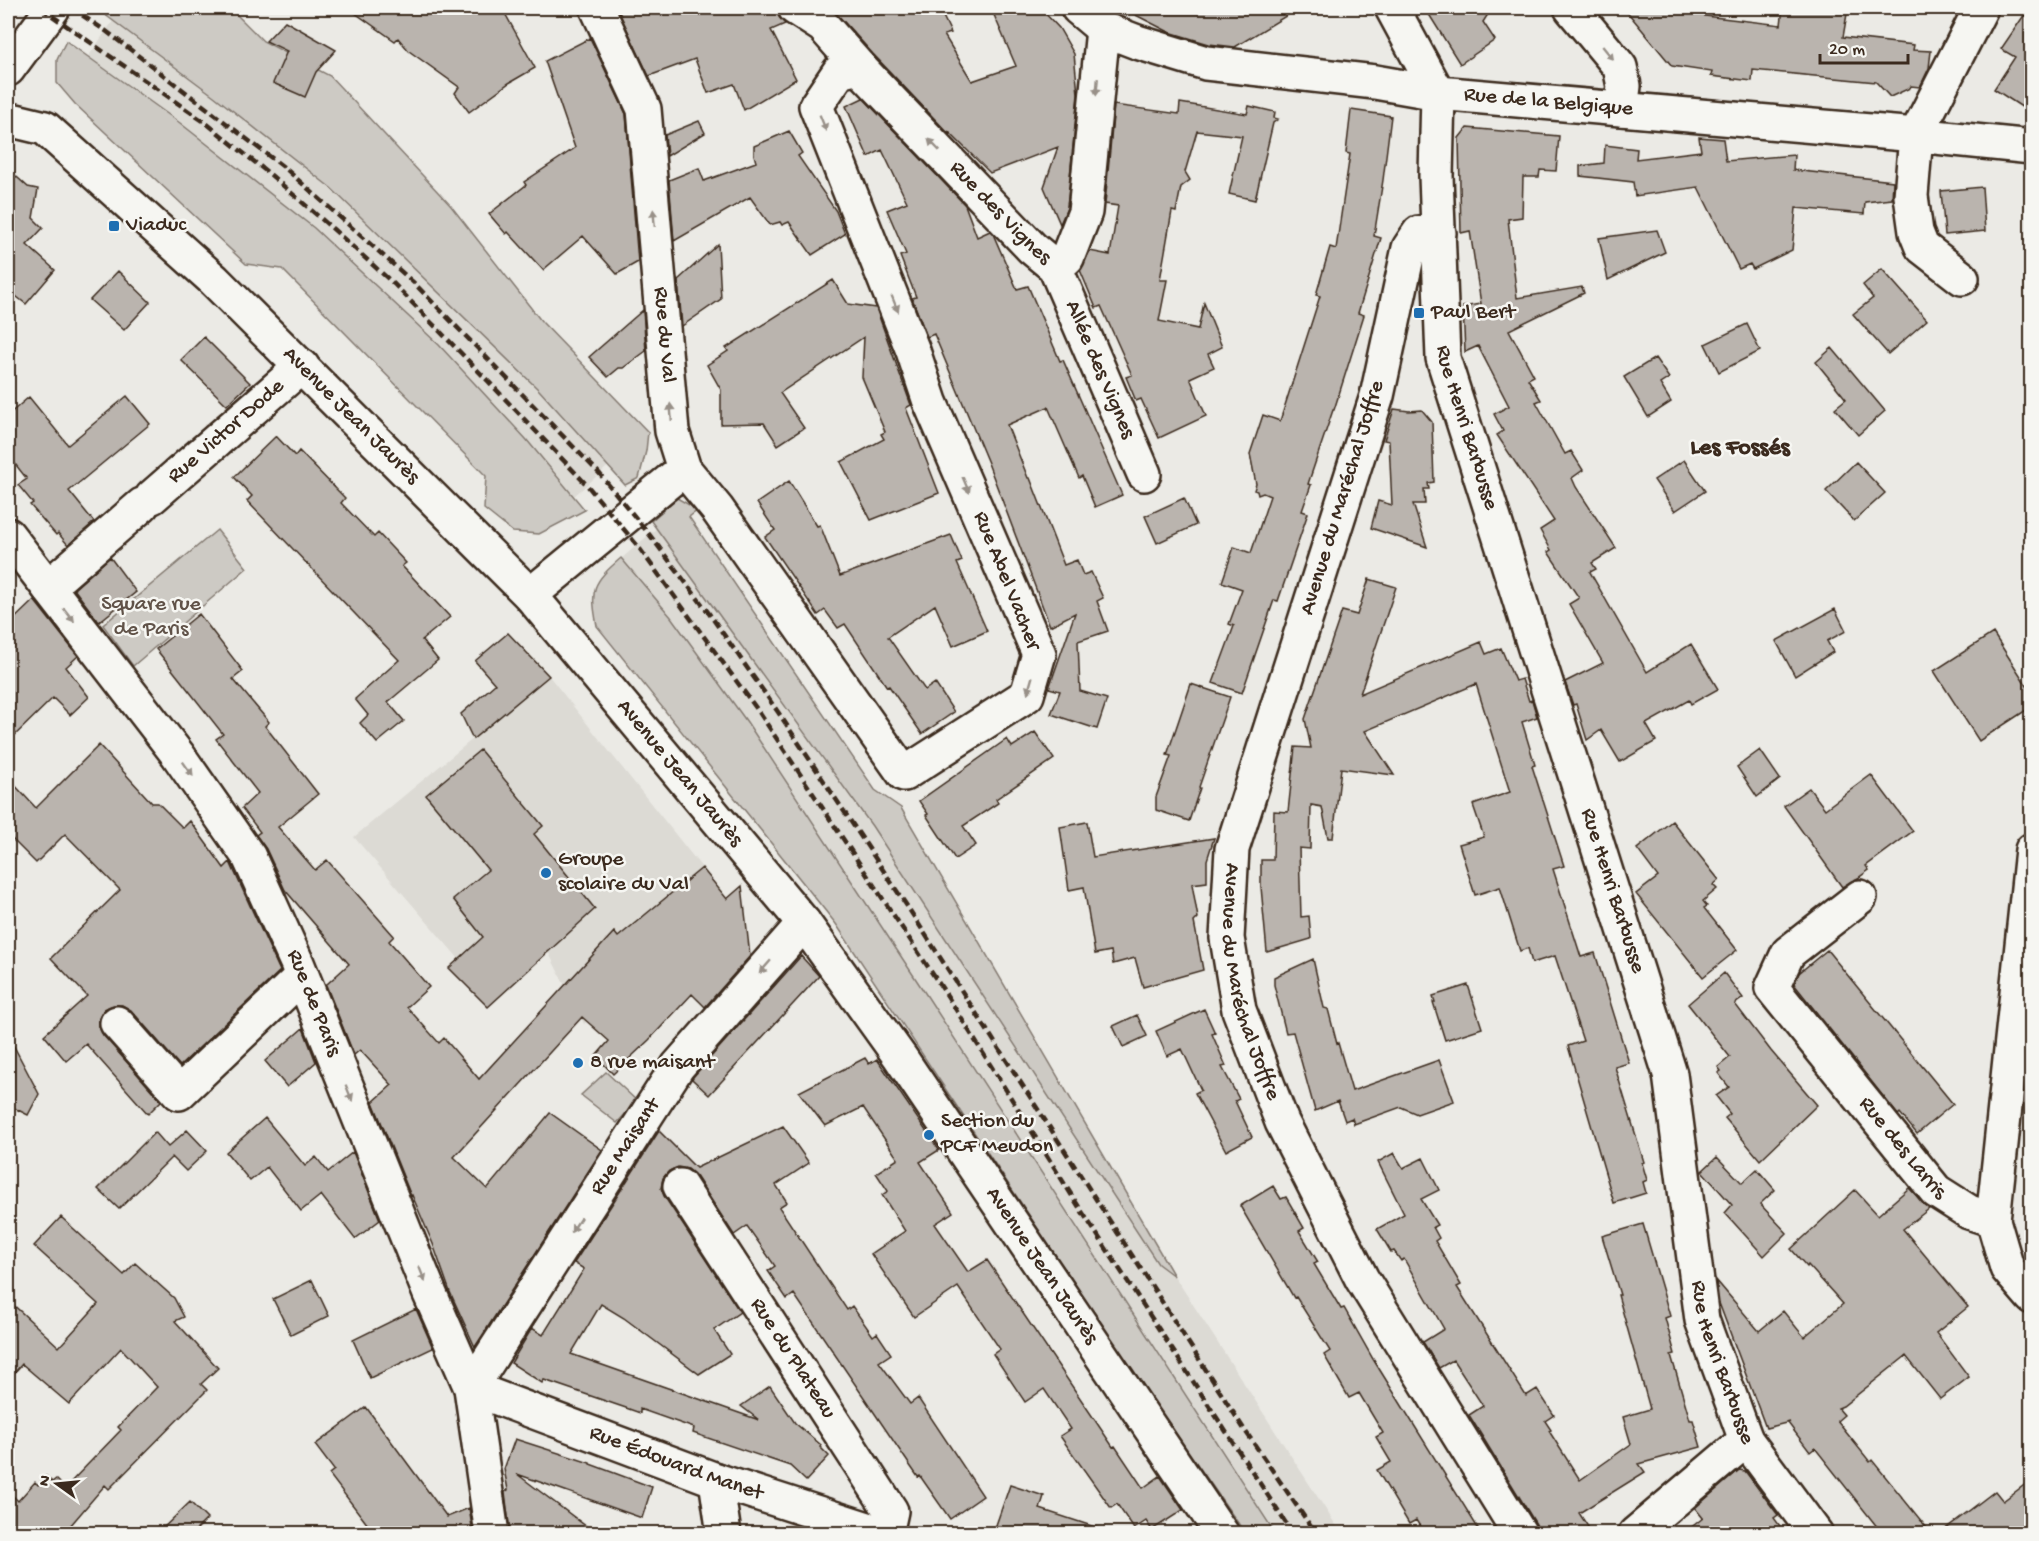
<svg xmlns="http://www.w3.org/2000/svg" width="2039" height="1541" viewBox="0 0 2039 1541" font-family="'Gochi Hand',sans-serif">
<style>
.built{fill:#dcdad4}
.green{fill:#cdcac4;stroke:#847a71;stroke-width:1.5}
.building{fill:#bab4ae;stroke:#3b2a1e;stroke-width:1.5}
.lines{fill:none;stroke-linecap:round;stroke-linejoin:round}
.minor-casing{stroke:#3b2a1e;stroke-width:38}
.minor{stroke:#f6f6f2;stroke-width:33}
.rail{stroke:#3b2a1e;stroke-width:4.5;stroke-dasharray:9 4.5;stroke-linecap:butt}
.oneway{fill:#989088}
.poi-dot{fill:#1f6fb2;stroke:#f6f6f2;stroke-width:2}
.labels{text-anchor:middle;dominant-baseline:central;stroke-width:5;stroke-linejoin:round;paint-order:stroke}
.street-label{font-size:22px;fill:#3b2a1e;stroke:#f6f6f2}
.poi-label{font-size:22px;fill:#3b2a1e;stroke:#f6f6f2;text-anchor:start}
.park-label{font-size:22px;fill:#605248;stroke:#f6f6f2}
.neighbourhood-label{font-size:24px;font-weight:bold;fill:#3b2a1e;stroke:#f6f6f2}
</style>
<rect width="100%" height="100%" fill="#ebeae5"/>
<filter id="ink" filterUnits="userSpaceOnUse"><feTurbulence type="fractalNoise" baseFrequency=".0167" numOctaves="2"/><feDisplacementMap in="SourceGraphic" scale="12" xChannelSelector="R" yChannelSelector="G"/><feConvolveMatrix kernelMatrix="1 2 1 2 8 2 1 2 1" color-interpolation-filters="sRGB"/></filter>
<g filter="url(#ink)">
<!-- built -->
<path class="built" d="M122 8 638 440 557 511 79 70Z
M666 520 844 766 1341 1533H1273L614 565Z
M549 676 727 899 584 1024 523 901 459 959 354 837Z"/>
<!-- green -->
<path class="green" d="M96 8H230L263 41 330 76 451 206 542 322 648 432 646 451 639 478 625 485 539 390 331 188 214 96Z
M66 41 180 123 314 228 439 345 526 439 585 510 539 534 513 532 484 509 486 476 282 269 246 264 75 104 57 83V60Z
M677 498 698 510 689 517 875 790 901 808 1174 1276 1158 1264 872 826 651 521Z
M217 530 247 568 133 666 103 625Z
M621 558 671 617 747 722 927 996 1275 1533H1245L1131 1369 836 924 597 626C590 589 592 583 621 558Z
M606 1072 637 1101 617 1123 581 1095Z"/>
<!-- building -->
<path class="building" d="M348 8H502L535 68 509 83 469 112 455 93 459 87 409 51 398 38 395 41Z
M617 8H776L779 17 785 24 771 30 796 79 744 110 734 84 708 93 695 59 649 76Z
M829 8H939L951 33 944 35 972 81 1016 66 994 15 1013 8H1040L1059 28 1074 54 1078 94 1067 208 1060 224 1044 187 1058 147 990 173 948 131 950 135 873 54 837 14Z
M1122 8H1299L1235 47 1209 44 1169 32Z
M1425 8H1492L1483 22 1495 40 1460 64Z
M1624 8H1698L1705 16 1781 25 1783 8H1848L1843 37 1914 45 1913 50 1931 51 1929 68 1920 87 1911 86 1910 88 1890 97 1876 82 1753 70 1752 81 1711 76 1712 72 1672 66Z
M2029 8H2031V113L1994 89 2015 57 2001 49Z
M285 21 336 50 316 72 305 97 273 83 287 51 266 41Z
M590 38 626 114 638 262 617 274 583 236 543 270 508 232 506 234 489 214 526 185 524 182 575 148 545 61Z
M863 98 965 205 977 237 990 231 993 234 1017 289 1028 286 1060 361 1063 360 1122 495 1095 507 1082 476 1079 478 1048 407 1007 425 1028 478H1030L1064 565 1077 560 1083 575 1091 572 1103 598 1097 601 1108 631 1078 641 1080 691 1107 699 1097 729 1051 714 1060 691 1049 688 1075 613 1050 626 988 463 934 334 927 337 912 298 916 297 900 256 906 254 887 210 907 202 882 150 868 157 846 106Z
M1180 103 1247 114 1249 106 1275 112 1274 118 1278 119 1273 123 1255 200 1229 194 1242 136 1197 131 1185 172 1190 180 1181 187 1176 212 1172 211 1160 280H1167L1159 321 1198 329 1204 303 1222 347 1208 354 1214 367 1190 378 1206 416 1159 438 1141 399 1136 401 1126 377 1132 375 1101 306 1096 308 1080 270 1090 251 1110 255 1118 206 1105 204 1114 105 1179 114Z
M1351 110 1391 116 1383 180 1374 236 1381 238 1358 313 1364 315 1334 410H1333L1308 484 1311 485 1302 511 1308 513 1278 601 1274 600 1242 693 1213 683 1234 626 1229 624 1242 589 1222 582 1234 547 1251 553 1270 496 1263 493 1258 495 1257 491 1254 490 1256 484 1250 454 1263 415 1280 421 1320 296 1316 295 1330 247 1336 249 1350 154 1346 153Z
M699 121 705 133 667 156 665 135Z
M1467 128 1559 136 1556 171 1540 170 1539 177H1523L1522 217 1508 219 1517 298 1582 287 1584 293 1509 330 1534 376 1528 379 1541 400 1536 402 1565 454 1571 451 1583 470 1572 478 1576 487 1616 548 1592 563 1596 569 1590 572 1647 672 1691 644 1718 689 1691 704 1689 700 1646 724 1656 741 1620 762 1601 730 1587 740 1576 704 1573 705 1565 682 1603 663 1569 604 1579 598 1548 552 1551 550 1540 530 1554 521 1497 435 1503 431 1494 414 1509 406 1478 346 1465 352 1463 307 1481 304 1470 231 1461 233 1459 138Z
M789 131 802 153 798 156 836 211 845 234 812 255 789 222 782 225 780 222 770 225 750 197 674 241 669 180 699 168 704 181 756 162 754 155V146Z
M1699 137 1723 139 1726 161 1794 155 1793 170 1893 181 1892 199 1865 202 1864 214 1796 208 1792 250 1753 269 1750 264 1739 269 1698 187 1635 196 1633 182 1580 176V166L1604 163 1605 145 1637 149 1636 159 1701 151Z
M8 169 28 187 38 189 33 218 43 228 27 245 55 270 26 304 8 290Z
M1982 187 1985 231 1945 235 1941 191Z
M1657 230 1665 252 1608 280 1599 238Z
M718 244 721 299 682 326 678 280Z
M1882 269 1927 320 1888 354 1853 314 1873 298 1863 285Z
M118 271 150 302 124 330 90 300Z
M833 280 848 304 876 308 911 405 906 408 939 493 871 520 841 462 884 439 881 434 885 432 862 377 864 337 780 393 804 428 778 445 764 423 721 424V390L707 365 728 351 726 348Z
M643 310 646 351 623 368H619L608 377 589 357Z
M1747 324 1760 351 1719 372 1705 344Z
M204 337 250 383 227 405 181 360Z
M1832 348 1885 411 1858 435 1835 408 1846 399 1816 362Z
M1655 358 1669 378 1660 384 1671 402 1648 417 1624 377Z
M127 396 150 424 69 491 94 522 68 545 58 533 56 535 30 505 33 503 18 485 27 479 8 455V415L29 397 68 445Z
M1394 409 1409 411 1422 410 1432 422 1434 482 1428 483 1429 489H1424L1425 504H1413L1427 547 1371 528 1378 501 1392 505 1389 441 1384 440Z
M276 436 295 456 299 451 345 498 341 503 374 537 378 533 406 563 402 566 450 617 422 640 438 660 388 702 404 721 377 743 360 723 368 715 355 699 399 660 247 501 252 496 234 477Z
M1684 460 1705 491 1675 511 1654 480Z
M1856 462 1885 493 1854 521 1826 491Z
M789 481 817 526 820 525 840 576 951 535 962 561 957 563 987 631 953 646 935 605 888 637 925 690 935 683 954 712 922 734 889 686 887 687 845 624 838 628 825 610 818 615 765 537 775 530 757 503Z
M1184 498 1196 525 1157 543 1145 516Z
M110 557 136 592 99 622 74 589Z
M1369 579 1396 587 1360 694 1481 642 1486 654 1501 648 1515 681 1522 679 1529 701 1532 700 1537 717 1522 722 1535 765 1532 766 1564 866 1553 869 1581 957 1595 953 1629 1063 1615 1067 1644 1162 1642 1163 1647 1180 1643 1182 1646 1193 1614 1203 1568 1046 1583 1041 1555 956 1532 963 1528 948 1520 951 1500 887 1475 895 1459 844 1484 837 1473 805 1510 792 1476 684 1365 731 1394 775 1341 768 1333 838H1328L1322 807 1311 805 1310 849 1299 848 1301 917 1309 916 1311 939 1267 952 1261 887V860H1273L1274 811 1288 812 1295 747 1311 748 1305 719 1342 611 1357 615Z
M34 600 78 656 66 667 89 697 70 715 53 698 8 742V625Z
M1835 609 1846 631 1827 641 1833 652 1795 676 1776 641Z
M199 614 243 671 233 679 269 722 265 726 318 794 278 827 315 870 327 860 394 936 389 941 429 987 407 1007 439 1043 444 1038 479 1079 614 932 618 937 702 868 727 899 742 886 750 956 705 1007 692 994 649 1040 613 1074 596 1056 609 1041 582 1017 454 1157 487 1189 550 1113 602 1150 475 1347 450 1292 433 1244 412 1195 411 1196 373 1102 392 1085 360 1050 354 1055 326 985 349 964 285 890 266 849 256 835 260 832 242 808 258 793 216 739 223 734 156 649Z
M508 633 549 676 473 739 461 714 495 684 475 661Z
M1993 633 2031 692V707L1979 741 1934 671Z
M1191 684 1230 697 1199 787 1200 788 1189 821 1156 810V797L1171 756 1167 755Z
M1035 732 1054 759 996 799 998 803 963 826 976 845 955 859 926 815 928 814 919 801 1007 739 1012 747Z
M99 745 152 803H158L183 828 190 821 224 868 230 862 280 971 180 1066 131 1010 122 1005H114L104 1009 99 1018V1026L103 1035 161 1101 148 1114 86 1044 66 1061 44 1035 87 996 51 958 120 890 65 834 36 863 8 835V778L36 808Z
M480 750 543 826 534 834 595 909 488 1007 449 968 483 937 453 899 488 870 426 795Z
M1760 750 1780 779 1757 797 1737 767Z
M1871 775 1913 831 1866 866 1869 870 1858 878 1842 887 1784 806 1809 788 1825 809Z
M1672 821 1719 880 1713 885 1717 889 1703 901 1707 906 1704 908 1737 950 1703 977 1636 894 1658 877 1637 849Z
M1087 822 1093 857 1214 838 1207 860V882L1192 884 1198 918 1194 922 1203 970 1143 987 1135 958 1113 964 1111 951 1095 954 1084 887 1069 890 1060 827Z
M1827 950 1953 1104 1917 1134 1900 1113 1898 1115 1794 984 1799 973Z
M801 956 819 976 709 1095 692 1079 693 1077Z
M1313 959 1324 1008 1328 1009 1337 1044 1338 1043 1352 1091 1439 1060 1454 1101 1417 1114 1401 1107 1354 1124 1352 1118 1345 1121 1338 1101 1315 1111 1293 1032 1286 1033 1274 985V977Z
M1724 973 1743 998 1735 1004 1771 1051 1817 1105 1760 1160 1725 1118 1730 1114 1716 1096 1729 1087 1718 1073 1721 1071 1718 1067 1730 1057 1688 1004Z
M1468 985 1482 1028 1445 1040 1433 1002H1435L1433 996Z
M1204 1009 1215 1033 1212 1034 1226 1066 1222 1067 1239 1099 1235 1101 1252 1137 1226 1151 1195 1093 1201 1090 1182 1049 1167 1056 1156 1031Z
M1137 1015 1147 1036 1123 1047 1113 1026Z
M303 1028 316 1062 287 1087 265 1061Z
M8 1035 39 1094 28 1115 8 1105Z
M865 1058 869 1064 877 1059 939 1150 920 1162 953 1212 935 1224 968 1272 987 1260 1113 1447 1115 1446 1143 1488 1160 1476 1183 1510 1152 1530 1146 1521 1134 1529 1117 1504 1111 1508 1060 1436 1071 1429 1044 1389 1025 1402 993 1354 1000 1349 958 1287 914 1317 871 1254 905 1231 882 1195 888 1191 876 1173 898 1159 863 1107 825 1126 799 1092Z
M265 1118 305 1166 316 1157 328 1172 353 1152 380 1220 355 1239 321 1195 301 1211 267 1167 250 1181 226 1152Z
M783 1126 809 1163 776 1185 787 1202 779 1207 847 1310 852 1306 873 1336 877 1333 891 1354 879 1362 910 1404 918 1398 983 1496 950 1519 920 1476 918 1477 909 1464 794 1294 787 1299 768 1271 775 1266 747 1226 734 1235 696 1176 688 1169 678 1167 669 1171 663 1178 661 1188 664 1196 740 1312 714 1330 730 1354 699 1374 624 1318 601 1304 571 1354 759 1420 741 1406 770 1386 795 1423 821 1445 820 1447 829 1456 806 1481 790 1466 693 1433 694 1428 640 1409V1413L626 1408 544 1380 542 1383 511 1363 532 1328 543 1335 584 1269 574 1263 659 1131 696 1168Z
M187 1130 207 1151 186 1171 172 1157 119 1209 98 1189 155 1132 168 1147Z
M1394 1153 1403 1168 1423 1158 1439 1190 1421 1199 1437 1225 1433 1227 1439 1238 1435 1241 1461 1285 1457 1287 1526 1396 1537 1389 1554 1415 1545 1421 1551 1430 1549 1431 1580 1480 1631 1444 1623 1417 1650 1409 1618 1295H1620L1602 1236 1643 1224 1670 1316 1665 1318 1675 1354 1671 1355 1690 1420H1693L1701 1447 1639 1464 1645 1472 1579 1513 1592 1533H1539L1536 1524 1469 1415 1483 1406 1453 1360 1439 1368 1423 1342 1444 1329 1404 1259 1401 1261 1394 1251 1391 1252 1377 1229 1404 1214 1378 1162Z
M1717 1157 1742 1183 1757 1169 1775 1190 1760 1204 1787 1233 1764 1256 1725 1213 1732 1205 1702 1171Z
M1273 1186 1281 1199 1286 1197 1304 1228 1299 1231 1318 1262 1314 1264 1341 1309 1344 1308 1373 1359 1481 1533H1424L1416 1520 1409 1524 1377 1470 1391 1462 1376 1437 1383 1433 1359 1393 1349 1398 1324 1355 1330 1351 1296 1297 1294 1298 1240 1206Z
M1909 1188 1929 1209 1903 1229 1968 1307 1936 1333 1969 1377 1940 1399 1906 1356 1843 1406 1838 1408 1844 1415 1837 1421 1870 1462 1872 1460 1931 1533H1882L1815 1448 1810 1452 1788 1423 1790 1422 1766 1428 1719 1303 1716 1280 1759 1331 1783 1311 1804 1337 1843 1304 1808 1265 1807 1267 1791 1249 1855 1190 1878 1215Z
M61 1217 124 1275 135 1263 174 1298 184 1317 175 1321 218 1368 201 1384 207 1390 109 1489 105 1485 64 1533H8V1491L18 1501 35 1482 38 1485 46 1476 52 1482 56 1479 65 1488 121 1430 118 1427 157 1387 121 1348 69 1404 22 1364 8 1380V1300L59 1347 98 1304 34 1246Z
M312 1280 329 1316 291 1335 273 1299Z
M416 1309 433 1348 370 1378 353 1340Z
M366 1407 447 1517 469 1508 473 1533H374L329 1474 334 1470 315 1445Z
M515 1439 590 1463V1464L652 1487 642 1518 517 1474 595 1533H510L505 1492 508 1490 504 1469Z
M1739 1470 1745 1471 1778 1515 1774 1518 1785 1533H1684L1703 1518 1695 1508Z
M2031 1480V1533H1940L1995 1491 2003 1501Z
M1010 1485 1044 1496 1040 1509 1101 1529 1100 1533H1011L995 1528Z
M190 1502 207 1519 193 1533H158Z"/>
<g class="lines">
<defs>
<g id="minor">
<path id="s1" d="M597 8 644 109 672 431 684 469 717 509 904 774 1027 695 1039 654 930 402 913 351 816 106 839 72 859 67"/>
<path id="s2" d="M795 8 823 26 859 67 1032 248 1055 267 1067 258 1085 212 1103 29"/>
<path id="s3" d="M1078 8 1103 29 1137 42 1206 63 1375 82 1438 93 1916 135 2032 147"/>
<path id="s4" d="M1392 8 1438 93 1436 176 1443 358 1670 1074 1702 1320 1746 1440 1816 1534"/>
<path d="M1571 8 1620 67 1624 86 1621 109"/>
<path d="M8 69 53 8"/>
<path id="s5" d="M16 121 45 128 214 280 530 595 804 923 900 1057 1222 1534"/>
<path id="s6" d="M1439 233H1419L1409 248 1377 396 1232 849 1227 938 1239 1010 1282 1122 1362 1279 1520 1534"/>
<path id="s7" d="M1055 267 1144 474"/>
<path d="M1962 278 1922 247 1916 232 1911 196 1916 135 1981 8"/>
<path id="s8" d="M152 497 302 366"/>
<path id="s9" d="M8 535 178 755 249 857 297 963 430 1294 471 1388 492 1534"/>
<path d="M48 587 142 505"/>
<path d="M530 595 684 469"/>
<path d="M2032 850 1993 1220 2007 1268 2032 1297"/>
<path id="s10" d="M1860 897 1788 953 1772 988 1936 1191 1969 1212 1993 1220"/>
<path id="s11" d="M804 923 678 1066 471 1388 716 1480 883 1534"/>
<path d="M117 1023 179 1093 302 976"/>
<path id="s12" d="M680 1186 891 1511 886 1534"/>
<path d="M716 1480 724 1534"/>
<path d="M1635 1534 1746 1440"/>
</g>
</defs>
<!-- minor casing -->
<use href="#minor" class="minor-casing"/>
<!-- minor -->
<use href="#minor" class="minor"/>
<!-- rail -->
<path class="rail" d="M41 8 206 123 272 176 333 229 394 284 488 381 586 484 637 545 759 712 948 997 1079 1207 1293 1534
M71 8 106 31 286 169 414 283 599 473 649 534 708 612 778 712 907 906 1244 1429 1316 1534"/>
</g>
<!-- one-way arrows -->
<defs><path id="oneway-solid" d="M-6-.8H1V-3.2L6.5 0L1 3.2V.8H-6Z" transform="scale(1.5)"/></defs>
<g class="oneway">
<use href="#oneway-solid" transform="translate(1608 53) rotate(51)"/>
<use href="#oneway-solid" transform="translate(1097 87) rotate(95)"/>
<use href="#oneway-solid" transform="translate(823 123) rotate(68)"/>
<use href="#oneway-solid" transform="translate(934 145) rotate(-134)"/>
<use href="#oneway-solid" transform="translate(654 218) rotate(-95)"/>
<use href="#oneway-solid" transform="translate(895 304) rotate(68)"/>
<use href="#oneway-solid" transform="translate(671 412) rotate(-95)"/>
<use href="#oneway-solid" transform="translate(966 485) rotate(67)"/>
<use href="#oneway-solid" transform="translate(69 615) rotate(52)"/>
<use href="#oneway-solid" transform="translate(1030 685) rotate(106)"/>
<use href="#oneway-solid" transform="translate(188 769) rotate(55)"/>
<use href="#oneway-solid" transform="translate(765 967) rotate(131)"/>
<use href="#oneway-solid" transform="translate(349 1093) rotate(68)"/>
<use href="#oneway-solid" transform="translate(576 1225) rotate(123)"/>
<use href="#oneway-solid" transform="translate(422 1274) rotate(68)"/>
</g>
</g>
<!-- markers -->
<g class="poi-dot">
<rect x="108" y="220" width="12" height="12" rx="3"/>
<rect x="1413" y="307" width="12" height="12" rx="3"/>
<circle cx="546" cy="873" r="6"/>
<circle cx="578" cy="1063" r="6"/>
<circle cx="929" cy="1135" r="6"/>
</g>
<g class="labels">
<!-- street labels -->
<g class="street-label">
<text stroke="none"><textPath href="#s3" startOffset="486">Rue de la Belgique</textPath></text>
<text stroke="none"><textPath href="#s2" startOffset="291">Rue des Vignes</textPath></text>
<text stroke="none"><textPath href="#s1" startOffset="338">Rue du Val</textPath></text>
<text stroke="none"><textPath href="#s7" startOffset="112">Allée des Vignes</textPath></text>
<text stroke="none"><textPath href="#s5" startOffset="450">Avenue Jean Jaurès</textPath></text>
<text stroke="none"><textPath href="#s4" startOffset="435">Rue Henri Barbusse</textPath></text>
<text stroke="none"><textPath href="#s8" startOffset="99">Rue Victor Dode</textPath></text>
<text transform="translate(1343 498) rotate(-73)">Avenue du Maréchal Joffre</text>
<text transform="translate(1006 581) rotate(68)">Rue Abel Vacher</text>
<text stroke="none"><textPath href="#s5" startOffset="936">Avenue Jean Jaurès</textPath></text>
<text stroke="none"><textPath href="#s4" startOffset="921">Rue Henri Barbusse</textPath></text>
<text stroke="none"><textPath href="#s6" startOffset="801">Avenue du Maréchal Joffre</textPath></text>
<text stroke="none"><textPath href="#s9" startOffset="562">Rue de Paris</textPath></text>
<text transform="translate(626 1147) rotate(-57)">Rue Maisant</text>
<text stroke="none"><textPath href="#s10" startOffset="336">Rue des Larris</textPath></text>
<text stroke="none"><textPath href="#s5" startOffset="1548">Avenue Jean Jaurès</textPath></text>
<text stroke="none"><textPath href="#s12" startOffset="206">Rue du Plateau</textPath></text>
<text stroke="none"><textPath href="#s4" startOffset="1407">Rue Henri Barbusse</textPath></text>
<text stroke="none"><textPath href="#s11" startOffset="792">Rue Édouard Manet</textPath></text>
</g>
<!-- poi labels -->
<g class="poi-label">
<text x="126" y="226">Viaduc</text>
<text x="1431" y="313">Paul Bert</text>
<text x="558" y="860">Groupe<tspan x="558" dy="25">scolaire du Val</tspan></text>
<text x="590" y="1063">8 rue maisant</text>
<text x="941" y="1122">Section du<tspan x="941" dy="25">PCF Meudon</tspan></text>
</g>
<!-- park labels -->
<g class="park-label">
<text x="151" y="605">Square rue<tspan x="151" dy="25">de Paris</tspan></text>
</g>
<!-- neighbourhood labels -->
<g class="neighbourhood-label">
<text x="1740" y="448">Les Fossés</text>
</g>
</g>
<!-- margin -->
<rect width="2039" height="1541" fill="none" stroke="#f6f6f2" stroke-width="30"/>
<rect x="15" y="15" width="2009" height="1511" fill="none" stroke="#3b2a1e" stroke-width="2" filter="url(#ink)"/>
<!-- north arrow -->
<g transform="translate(57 1484) rotate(285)" stroke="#f6f6f2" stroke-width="4.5" paint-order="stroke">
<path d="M0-4.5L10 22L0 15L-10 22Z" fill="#3b2a1e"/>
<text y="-9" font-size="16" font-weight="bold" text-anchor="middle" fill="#3b2a1e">N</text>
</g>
<!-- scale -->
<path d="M1820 54v9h88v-9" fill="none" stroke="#3b2a1e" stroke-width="3"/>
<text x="1829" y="54" font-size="18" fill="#3b2a1e" stroke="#f6f6f2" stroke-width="4.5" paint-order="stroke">20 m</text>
</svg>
